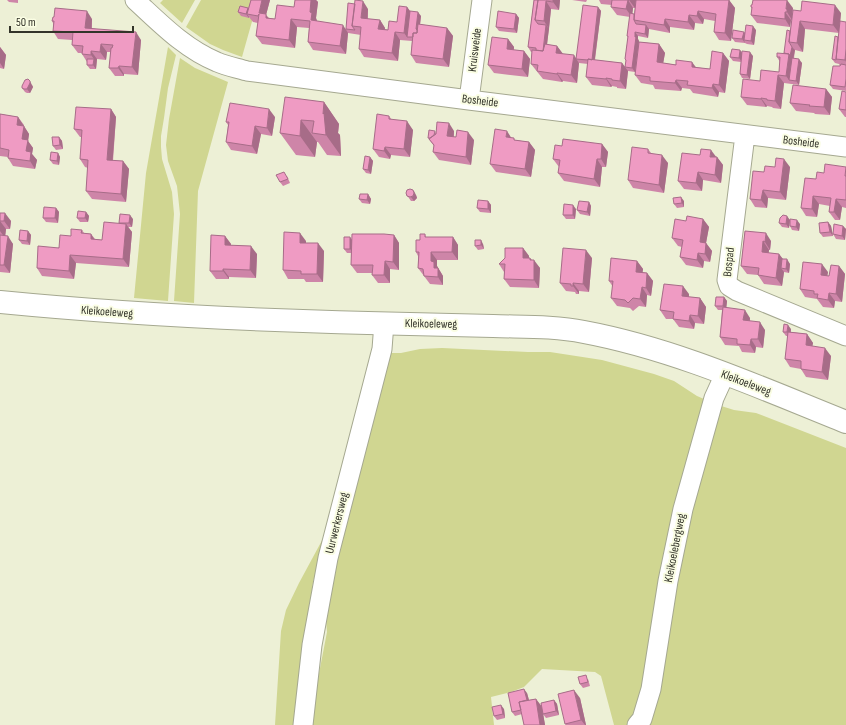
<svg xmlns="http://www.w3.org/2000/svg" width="846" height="725" viewBox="0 0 846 725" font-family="'Sofia Sans Condensed',sans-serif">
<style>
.green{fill:#d0d691}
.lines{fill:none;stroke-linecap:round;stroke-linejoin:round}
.minor-casing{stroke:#a5a890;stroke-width:21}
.tertiary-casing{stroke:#a5a890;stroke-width:24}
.minor{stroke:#fff;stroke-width:19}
.tertiary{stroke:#fff;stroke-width:22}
.wall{fill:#ce85a8;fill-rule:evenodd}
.shaded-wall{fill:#a76c88}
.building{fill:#ef9bc3;stroke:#a76c88}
.labels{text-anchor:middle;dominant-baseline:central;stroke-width:4;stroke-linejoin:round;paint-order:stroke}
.street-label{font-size:12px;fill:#33342a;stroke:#fafde3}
</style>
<rect width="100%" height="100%" fill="#edf0d6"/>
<!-- green -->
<path class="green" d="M163 0H195L182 23 160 3Z
M201 0H258L242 57 223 50 210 44 186 27Z
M168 47 176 55 168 88 164 118 161 136V147L162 159 172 192 174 214 168 301 134 298 146 173Z
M180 58 195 68 228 82 198 191 194 303 174 301 180 214 177 186 168 161 166 145 169 119Z
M442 348 528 352H550L602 360 654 374 674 381 697 396 718 405 734 410 756 413 846 448V725H614L601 676 595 672 542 669 524 687 511 692 491 697 494 725H311V715L327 632 325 609 385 353H401L420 349Z
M326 533 313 582 295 725H275L281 631 286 610 299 583Z"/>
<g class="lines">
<defs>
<path id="minor" d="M135 0C160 23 185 49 217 62 226 66 237 68 247 71L469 100 846 147
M469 100 482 0
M745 135 727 280 729 286 737 291 846 336
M303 725 312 645 328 558 382 349 384 323
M637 725 642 719 651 689 668 581 683 509 714 398 725 374"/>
<path id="tertiary" d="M0 302C122 314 245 320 368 323 410 324 452 325 493 326 524 327 554 326 584 332 675 349 761 388 846 422"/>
</defs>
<!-- minor casing -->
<use href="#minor" class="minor-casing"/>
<!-- tertiary casing -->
<use href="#tertiary" class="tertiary-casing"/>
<!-- minor -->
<use href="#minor" class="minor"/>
<!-- tertiary -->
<use href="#tertiary" class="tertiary"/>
</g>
<!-- wall -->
<path class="wall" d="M7 0H18V3L9 2Z
M251 0H270L266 15 269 18 275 19 294 7 295 0H316L318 2 316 18 317 21 346 29 368 9V19L380 20 385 28V29L388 30 397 22 407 7 410 11 421 16 420 25 447 28 453 36 449 67 416 63 411 55 412 41 400 40 398 61 364 57 359 49 361 35 348 33 346 54 313 50 308 42 309 28 297 27 295 48 262 44 256 36 258 23 253 22 249 17V18L241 16 238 12 248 8V9Z
M534 0H560L559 10 551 9 547 45 557 46 563 54 579 63 577 83 563 81 562 82 543 79 531 64 532 52H531L528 47Z
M572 0H587L586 2Z
M599 0H729L735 8 731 41 719 40 714 32 715 21 704 19 703 24 695 23 694 30 670 27V33L649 29 648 38 638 36V39L639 41V42L659 44 665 53 663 63 710 69 723 53 729 61 725 93 719 92 718 97 693 93 690 89 682 88 681 91 655 89 653 85 641 83 635 75V72L628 71 626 89 617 88V87L612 86 611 87 592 85 586 77 588 64 579 63 576 59 598 7 601 11 595 60 622 63 625 67 626 61 625 59 628 37 627 36 630 17 617 15 611 7 612 5 601 4ZM633 8H635L634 14H632Z
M751 7 793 8 792 17 801 11 841 13 839 33 805 29 803 52 795 50 794 58 802 63 799 85 784 83 781 109 773 108 772 107 767 106 766 107 747 105 741 97 760 81 779 72 780 62 777 57 784 53 790 31 792 20H791L790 27 757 23 751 15 752 9Z
M516 14 519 18 517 33 499 31 496 27Z
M92 19V28L141 40 138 75 124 74V76H115L109 68 111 52H107L106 60 97 59 96 69H90L87 65V62L82 54V53H78L72 45V40L58 39 53 31V23L52 21Z
M846 22V91L833 89 830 85 840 66 839 64 835 63 832 59 838 37Z
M756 30 754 45 747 44 745 43 735 42 732 38 744 32 745 33Z
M508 39 514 47V50L524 51 530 59 528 77 494 73 488 65Z
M0 47 6 55 4 69 0 68Z
M742 53 753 56 750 79 742 78 740 74 741 62 733 61 730 57Z
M32 85 33 87 30 93H27L25 92 22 88Z
M826 89 832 97 830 115 815 114 814 113 796 111 790 103Z
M846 92V117H845L839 109Z
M324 102 339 124 338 133 340 135 341 156 327 155 318 142H317L315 157 296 155 280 133Z
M111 109 116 117 113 161H123L129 169 126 202 92 199 86 191 88 168 85 167 80 159 82 137H80L74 129Z
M0 114 18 117 24 125V126L29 134 28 141 33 148 32 154 37 160 35 169 13 166 8 158V157L0 156Z
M389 116 392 120 413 130 410 157 391 155 390 159 379 157 373 149Z
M275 117 272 136 261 134 257 154 231 150 226 142 228 125 226 122Z
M454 131V137L474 140 471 165 439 160 433 152 434 146 428 138 436 132Z
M59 137 62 141 63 149 56 150 53 146Z
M512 138 515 140 529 142 535 150 531 177 496 172 490 164Z
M602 144 608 152 606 167H602L600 187 564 181 558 173 559 167 553 159 562 146Z
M648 149 651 153 668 163 664 193 633 188 628 180Z
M58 153 60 157 59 165 53 164 50 160Z
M370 157 373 161 371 174 366 173 363 169Z
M716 157H717L723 165 721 183 703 180 702 191 684 189 678 181Z
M775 167H790L786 200 768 198 767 208 755 207 750 199 764 172Z
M846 167V208L842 207 840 220H835L829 212 830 206 819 204 817 217 806 216 801 208 816 179 824 173Z
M287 176 290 183 283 186 280 182Z
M368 194 371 199 370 204 362 203 359 199Z
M406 194 416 195 417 198 414 201H411Z
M488 201 491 205V213L480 212 477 208Z
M684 201V207L677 208 674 204Z
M589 202 591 206 590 216 580 214 577 210Z
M56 208 59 212 58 223 46 222 43 218Z
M576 209 575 219H566L563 215Z
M86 212 89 216 88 222H80L77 218Z
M0 213 11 221 10 229H6L5 236 13 244 10 273 0 272Z
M133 219 132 227H128L132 232 129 267 76 263 74 279 42 276 37 268 71 236 82 230 84 233 91 234 95 239 102 240 120 223H119Z
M703 219 709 227 706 243 712 251 710 262 704 261 703 268 686 265 680 257 682 247 678 246 672 238 686 221Z
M790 220 789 228 782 227 779 223Z
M828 222 831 226 833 236 823 237 820 233Z
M800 224 799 231 792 230 790 226Z
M843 226 846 229 845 240 836 239 833 234Z
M28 231 31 235 30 245 22 244 19 240Z
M745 231 771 241 770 250H769L768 253 779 254 783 259 790 264 789 273 784 272 782 286 764 284 758 275 747 274 741 266Z
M425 234 426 237H453L458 245V260H437V266L443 276V285L430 284 418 268V256L416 252 420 240Z
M394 235 399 243V270L390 269V283H378L372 275V273H357L351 265V253H347L344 249 352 240Z
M225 236 231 244V245L257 254 256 278 229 277V279H216L210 271Z
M306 241V243L324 251 323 282H306L304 279H288L283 270Z
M483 244 484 249 478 250 475 246Z
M523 248 529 256V258H530L540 268 539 288 510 287 504 279V272L499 264Z
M592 258 589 292 579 291V294H576L575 292 566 291 560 283Z
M637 261 643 269 642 272 647 273 653 281 651 296 647 295 646 307 639 306 633 311 630 308 617 306 611 298 613 287 609 281Z
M839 266 845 274 842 302 835 301 834 308 823 307 817 299 805 297 800 289 828 272 827 276H829Z
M689 294V297L700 298 706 307 704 324 695 323 694 329 679 327 673 319H666L660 310Z
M724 297 727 301 726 308 750 318V321L765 330 763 348 756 347 755 353 742 352 739 346 725 345 720 337 722 310H718L715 306Z
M791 329V332L807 334 813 343 812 346 831 356 828 380 806 377 801 369 790 367 785 359 788 336H786L783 332Z
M588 679 590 686 583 688 580 684Z
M527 693 529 700 536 699 542 707 554 700 557 704 559 715 546 718 543 714 542 708 545 725H524L522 714 515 716 512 712Z
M580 698 586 725H566L565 724Z
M504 709 505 718 497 720 494 716Z"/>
<!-- shaded-wall -->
<path class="shaded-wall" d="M262 0H270L266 15 272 23 259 13Z
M311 0H316L318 2 316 18 317 21 316 29 311 20 310 12Z
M553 0H560L559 10 553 2Z
M628 0 633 8 632 17 626 9Z
M629 0H636L635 8Z
M729 0 735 8 731 41 725 33Z
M787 0 793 8 792 16V20L787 12 786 9Z
M363 1 368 9 367 26 361 18Z
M546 1 551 9 549 29 544 21Z
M835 5 841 13 839 33 833 25Z
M407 7 413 15 407 37 404 33Z
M598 7 601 11 594 65 592 60Z
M248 8 251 12 247 14 249 17V18L246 14Z
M87 11 92 19 91 36 85 28Z
M698 11 704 19 703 24 697 16Z
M418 12 421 16 419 32 416 29Z
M785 12 791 20 790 27 785 19Z
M516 14 519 18 517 33 514 29Z
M689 15 695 23 694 30 688 22Z
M291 19 297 27 295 48 289 40Z
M665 19 670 27V33L664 25Z
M380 20 385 28 384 37 378 29Z
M800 21 805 29 803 52 797 43Z
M343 25 348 33 346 54 340 46Z
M546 25 549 29 545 59 543 55Z
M646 25 649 29 648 38 645 34Z
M753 26 756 30 754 45 751 41Z
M447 28 453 36 449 67 443 59Z
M136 32 141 40 138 75 132 67Z
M395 32 400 40 398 61 392 53Z
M635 32 638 36V39L639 41 635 72 632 68Z
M744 32 746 36 744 40 745 43 742 39Z
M508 39 514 47 513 57 507 49Z
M101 44 107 52 106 60 100 52Z
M659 44 665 53 662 70 657 62Z
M557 46 563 54 556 53Z
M0 47 6 55 4 69 0 63Z
M792 47 795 50 789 80 786 76 789 54Z
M846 49V62L845 60Z
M740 50 743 54 742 62 739 58Z
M91 51 97 59 96 69 93 65 94 59 91 55Z
M524 51 530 59 528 77 522 69Z
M750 52 753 56 750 79 747 75Z
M723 53 729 61 725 93 719 85Z
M574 55 579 63 577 83 571 75Z
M799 59 802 63 799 85 796 81Z
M692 62 698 70 692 67Z
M622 63 628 71 626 89 620 81Z
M119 66 124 74V76L118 68Z
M557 73 563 81 562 82 557 74Z
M778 75 784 83 781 109 775 101Z
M606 78 612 86 611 87 606 79Z
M676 80 682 88 681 91 675 83Z
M30 81 33 87 30 93 27 89Z
M713 84 719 92 718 97 712 88Z
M826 89 832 97 830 115 824 107Z
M761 98 767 106 766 107 761 99Z
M324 102 339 124 338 133 340 135 341 156 326 135 323 114Z
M111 109 116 117 112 168 107 160Z
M269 109 275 117 272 136 267 128Z
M18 117 29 134 28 141 33 148 32 154 37 160 35 169 30 161 17 125Z
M301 120 317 142 315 157 300 136Z
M407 121 413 130 410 157 404 149Z
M449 123 454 131 453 144 447 136Z
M255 126 261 134 257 154 252 146Z
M507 131 512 139 506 137Z
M468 132 474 140 471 165 466 157Z
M59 137 62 141 63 149 60 145Z
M529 142 535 150 531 177 525 169Z
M602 144 608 152 606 167 601 159Z
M385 147 391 155 390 159 384 151Z
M711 150 717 158 710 157Z
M58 153 60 157 59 165 57 161Z
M662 155 668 163 664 193 659 185Z
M370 157 373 161 371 174 368 170Z
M717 157 723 165 721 183 715 175Z
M597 159 602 167 600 187 594 179Z
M784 159 790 167 786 200 780 192Z
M123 161 129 169 126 202 121 194Z
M698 172 703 180 702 191 696 183Z
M763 190 768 198 767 208 761 200Z
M414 191 416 195 417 198 414 201 411 197Z
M368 194 371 199 370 204 367 200Z
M813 196 819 204 817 217 812 209Z
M681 197 684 201V207L682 203Z
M836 199 842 207 840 220 834 212Z
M488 201 491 205V213L488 209Z
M589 202 591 206 590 216 587 212Z
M573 205 576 209 575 219 573 215Z
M56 208 59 212 58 223 55 218Z
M86 212 89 216 88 222 85 218Z
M5 213 11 221 10 229 4 221Z
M130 215 133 219 132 227 129 223Z
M787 216 790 220 789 228 786 224Z
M703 219 709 227 706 243 712 251 710 262 705 254 700 242Z
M797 220 800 224 799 231 796 227Z
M0 221 6 229 5 238 0 231Z
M828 222 831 226 833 236 830 232Z
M126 224 132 232 129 267 123 259Z
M843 226 846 229 845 240 842 236Z
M28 231 31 235 30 245 27 241Z
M300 233 306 241V251L300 243Z
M766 233 771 241 770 250 765 242Z
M91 234 96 242 91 239Z
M394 235 399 243V270L393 262Z
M8 236 13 244 10 273 4 265Z
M225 236 231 244 230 253 225 245Z
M350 237 353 241V253L350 249Z
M453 237 458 245V260L452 252Z
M481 240 483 244 484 249 481 245Z
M763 241 769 250 768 260 762 252Z
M318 243 324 251 323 282 317 274Z
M251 246 257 254 256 278 250 270Z
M523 248 529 256V266L523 258Z
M586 250 592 258 589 292 583 284Z
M431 252 437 260V266L443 276V285L438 277 431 261Z
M698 253 704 261 703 268 697 260Z
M779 254 785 262 781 268 784 272 782 286 776 278Z
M70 255 76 263 74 279 69 271Z
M530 258 534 263V260L540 268 539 288 534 280Z
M787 259 790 264 789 273 786 269Z
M385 261 390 269V283L384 275Z
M637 261 643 269 642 280 636 272Z
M822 264 828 272 826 283 821 275Z
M839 266 845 274 842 302 836 294Z
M223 269 229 277V279L223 271Z
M647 273 653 281 651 296 646 288Z
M573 283 579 291V294L573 286Z
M683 286 689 294 688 305 682 296Z
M642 287 647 295 646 307 640 299Z
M829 293 835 301 834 308 828 300Z
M724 297 727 301 726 311 723 306Z
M700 298 706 307 704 324 698 316Z
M745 310 750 318 749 328 743 320Z
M690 315 695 323 694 329 689 321Z
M760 322 765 330 763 348 758 339Z
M788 325 791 329 790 336 787 332Z
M807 334 813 343 811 353 806 345Z
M751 339 756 347 755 353 750 345Z
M825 348 831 356 828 380 822 372Z
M524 689 527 693 530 704 527 700Z
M574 690 580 698 586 725H585L581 720Z
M536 699 542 707 545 725H540Z
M554 700 557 704 559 715 556 711Z
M501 705 504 709 505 718 503 714Z"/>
<!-- building -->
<path class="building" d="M251 0H262L259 13 266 14V18L275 19 277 5 294 7 295 0H311L310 12 312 13 311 20 343 25 340 46 308 42 310 21 291 19 289 40 256 36 259 14 258 16 247 14Z
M355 0 363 1 361 18 380 20 378 29 388 30 389 21 397 22 399 6 407 7 404 33 395 32 392 53 359 49 361 27 352 26Z
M534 0H538L535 20 538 24 546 25 543 51 536 50V48L528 47Z
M538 0H553V2L546 1 544 21 535 20Z
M612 0H629H628L626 9 611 7Z
M636 0H729L725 33 714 32 716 14 698 11 697 16 689 15 688 22 665 19 664 25 634 20Z
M753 0H787L786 9H787V12H785V19L751 15 752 7H751V5H752Z
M802 1 835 5 833 25 800 21 797 43 789 42 793 10 801 11Z
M348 3 355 4 352 26 355 30 346 29Z
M583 5 598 7 592 60 588 59V60L576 59Z
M240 6 248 8 246 14 238 12Z
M55 8 87 11 85 28 136 32 132 67 119 66 118 68H109L111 48H112L113 45 101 44 100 52 91 51V55L82 54 83 46 72 45 73 32 53 31 54 21H52L53 17H54Z
M410 11 418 12 416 29 417 30V33H413V37H407Z
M498 11 516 14 514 29 496 27Z
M630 13 634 14V20L636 24 646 25 645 34 635 32V37H636L632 68 625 67 626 60 625 59 628 36H627Z
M840 21 846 22V49L845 60 836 59Z
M418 24 447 28 443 59 411 55 413 34V33H417Z
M746 25 753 26 751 41 744 40Z
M733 30 744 32 742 39 732 38Z
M787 30 790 31 789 42 792 47 790 56 789 54 784 53Z
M835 36 838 37 836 60 832 59Z
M492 37 508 39 507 49 524 51 522 69 488 65Z
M639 42 659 44 657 62 676 65V60L692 62V67L710 69 712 51 723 53 719 85 713 84 712 88 687 85 688 81 676 80 675 83 650 81V77L635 75Z
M545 44 557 46 556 53 574 55 571 75 557 73V74L537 71 538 65 531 64 532 50 543 51Z
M732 49 740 50 739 58 730 57Z
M742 51 750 52 747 75 740 74Z
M777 53 789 54 786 76 778 75 775 101 767 100V99L761 98V99L741 97 743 79 760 81 761 70 779 72 780 57H777Z
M792 58 799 59 796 81 789 80Z
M87 59H94L93 65H87Z
M588 59 622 63 620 81 612 80V79L606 78V79L586 77Z
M841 64 846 65V79L845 87 830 85 833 66H840Z
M28 79 30 81V83L27 89H24L22 88V86L25 80Z
M793 85 826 89 824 107 809 106 810 105 790 103Z
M842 91 846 92V110L839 109Z
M285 97 324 102 323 114 324 113 326 135 312 133 314 121 301 120 300 136 280 133Z
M230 103 269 109 267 128 255 126 252 146 226 142 229 122H226Z
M76 107 111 109 107 160 123 161 121 194 86 191 88 160 80 159 82 130 74 129Z
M0 114 18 117 17 125 24 126 22 139 28 140 26 151 31 152 30 161 8 158 9 150 0 148Z
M377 114 389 116V119L407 121 404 149 385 147 384 151 373 149Z
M437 122 449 123 447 136 456 137 457 130 468 132 466 157 433 152 434 145 429 139 436 134Z
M495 129 507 131 506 137 514 138V140L529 142 525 169 490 164Z
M429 130 435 131 434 135 430 138H428Z
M52 137H59L60 145 53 146Z
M563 139 602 144 601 159H597L594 179 558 173 560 160 553 159 555 145 562 146Z
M632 147 648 149V153L662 155 659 185 628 180Z
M701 149 711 150 710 157H717L715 175 698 172 696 183 678 181 682 153 700 155Z
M51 152 58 153 57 161 50 160Z
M365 156 370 157 368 170 363 169Z
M776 158 784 159 780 192 763 190 761 200 750 199 753 171 764 172 765 166 775 167Z
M825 164 846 167 845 176H846V200L836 199 834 212H829L831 198 813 196 812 209 801 208 805 178 816 179 817 172 824 173Z
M284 172 288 179 280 182 276 175Z
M406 193a4 4 0 1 1 8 0a4 4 0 1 1-8 0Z
M360 194H368L367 200 359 199Z
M681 197 682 203 674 204 673 198Z
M478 200 488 201V209L477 208Z
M579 201 589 202 587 212 577 210Z
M564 204 573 205V215H563Z
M44 207 56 208 55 218H43Z
M78 211 86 212 85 218H77Z
M0 213H5L4 221H0Z
M120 214 130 215 129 223H119Z
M783 215 787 216 786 224 779 223 780 218Z
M687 216 703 219 700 242 706 243 705 254 698 253 697 260 680 257 683 240 672 238 675 219 686 221Z
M790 219 797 220 796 227 790 226Z
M104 222 126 224 123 259 70 255 69 271 37 268 38 246 59 248 60 235 71 236V229L82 230 81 233 91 234V239L102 240Z
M828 222 830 232 820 233 819 223Z
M834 224 843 226 842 236 833 234Z
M20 230 28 231 27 241 19 240Z
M745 231 766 233 765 242 763 241 762 252 779 254 776 278 758 275 759 268 741 266Z
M284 232 300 233V243H318L317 274H301V271L283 270Z
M352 234H384L394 235 393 262 385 261 384 275H372L373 265H351Z
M420 234H425V237H453L452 252H431V261L434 262V268H438V277L424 276 423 269 418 268 419 252H416V240H420Z
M0 235 8 236 4 265H0Z
M211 235 225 236V245L251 246 250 270 223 269V271H210Z
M344 237H350V249H344Z
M475 240H481V245L475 246Z
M505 248H523V258H530V260H534V280L504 279 505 264H499L505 258Z
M563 248 586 250 583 284 573 283V286H571V284L560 283Z
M611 258 637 261 636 272 647 273 646 288 642 287 640 299 633 298 628 303 625 300 611 298 613 281H609Z
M782 259H787L786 269 781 268Z
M803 262 822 264 821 275 829 276 831 265 839 266 836 294 829 293 828 300 817 298 818 294H814V291L800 289Z
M664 284 683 286 682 296 700 298 698 316 690 315 689 321 673 319 674 312 660 310Z
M716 297H724L723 306H715Z
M723 307 745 310 743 320 760 322 758 339H751L750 345 737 344V339L720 337Z
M784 324 788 325 787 332H783Z
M788 332 807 334 806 345 825 348 822 372 801 369V361L785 359Z
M586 675 588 682 580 684 578 677Z
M524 689 527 700 519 702 521 710 512 712 508 693Z
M574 690 581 720 565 724 558 694Z
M536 699 540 725H524L519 702Z
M554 700 556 711 543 714 541 703Z
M501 705 503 714 494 716 492 707Z"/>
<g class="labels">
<!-- street labels -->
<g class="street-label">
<text transform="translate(475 50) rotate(-83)">Kruisweide</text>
<text transform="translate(480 101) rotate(7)">Bosheide</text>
<text transform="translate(801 142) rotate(7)">Bosheide</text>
<text transform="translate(729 262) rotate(-84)">Bospad</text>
<text transform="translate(107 312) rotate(4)">Kleikoeleweg</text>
<text transform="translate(431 324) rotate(1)">Kleikoeleweg</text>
<text transform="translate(746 383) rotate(21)">Kleikoeleweg</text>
<text transform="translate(337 523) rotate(-76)">Uurwerkersweg</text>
<text transform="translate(675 548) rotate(-79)">Kleikoelebergweg</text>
</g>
</g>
<!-- scale -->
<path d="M10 26v6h123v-6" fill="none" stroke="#33342a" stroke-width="2"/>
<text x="16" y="26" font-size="12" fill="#33342a" stroke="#fafde3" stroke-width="3" paint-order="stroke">50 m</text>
</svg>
